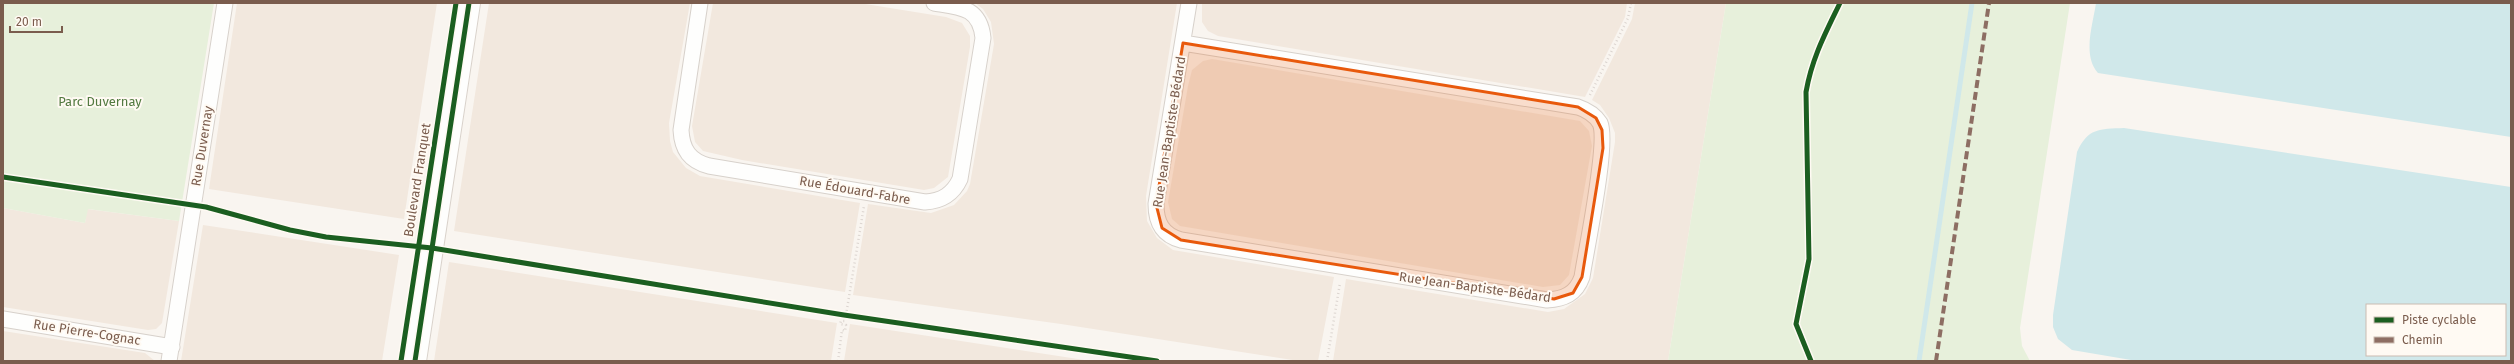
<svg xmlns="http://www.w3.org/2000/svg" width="2514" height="364" viewBox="0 0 2514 364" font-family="'Fira Sans',sans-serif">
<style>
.residential{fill:#f2e8de}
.green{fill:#e7f0db}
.water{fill:#d0e8ea;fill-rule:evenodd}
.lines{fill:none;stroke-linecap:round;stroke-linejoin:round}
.stream{stroke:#d0e8ea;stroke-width:5}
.street-casing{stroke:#d7d1cb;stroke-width:17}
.secondary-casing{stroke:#d9d2cb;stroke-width:24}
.path{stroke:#dcd5d0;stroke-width:2.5;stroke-dasharray:1 3;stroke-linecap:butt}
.street{stroke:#fefefd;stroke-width:15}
.secondary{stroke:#fefefd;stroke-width:22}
.quiet{stroke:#8d6e63;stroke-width:4;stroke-dasharray:8 4;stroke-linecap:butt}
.cycleway-casing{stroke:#fffaf3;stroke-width:8}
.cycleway{stroke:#1b5e20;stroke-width:5}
.marked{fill:#e8590c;fill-opacity:0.2;stroke:#e8590c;stroke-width:3;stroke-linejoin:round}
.labels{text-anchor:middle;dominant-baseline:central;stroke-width:4;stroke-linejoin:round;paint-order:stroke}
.park-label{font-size:13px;fill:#537a41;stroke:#fffaf3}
.street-label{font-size:13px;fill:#7a5c4d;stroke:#fffaf3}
</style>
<rect width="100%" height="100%" fill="#f9f5f0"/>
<!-- residential -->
<path class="residential" d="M237 3H437L404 219 209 189Z
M489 3H690L669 123 670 141 673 152 686 168 700 176 860 203 845 292 454 231Z
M713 3H859L946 17 962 23 970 36V47L948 177 934 188 924 190 742 160 703 151 695 142 692 126Z
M975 3H1177L1146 196 1147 221 1157 238 1173 250 1334 277 1318 361H1299L1061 324 853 295 868 204 931 213 954 205 967 191 970 184 994 44 991 22 983 9Z
M1202 3H1627L1625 17 1585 97 1218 36 1208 31 1202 22Z
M1635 3H1726L1668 361H1333L1346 279 1548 312 1564 309 1585 294 1593 278 1615 142V133L1609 118 1600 105 1592 100 1632 19Z
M1212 59 1580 121 1589 131 1592 146 1569 275 1560 285 1543 287 1180 226 1172 219 1168 202 1188 86 1192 70 1203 61Z
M3 208 85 223 87 209 179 221 162 323 156 329 148 330 3 307Z
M203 225 399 255 382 361H181Z
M449 262 837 323 831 361H434Z
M850 324 1091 361H844Z
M3 331 145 353 155 361H3Z"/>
<!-- green -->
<path class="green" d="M3 3H214L179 221 88 209 85 223 3 208Z
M1726 3H2070L2020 328 2022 346 2030 361H1668Z"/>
<!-- water -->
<path class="water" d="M2096 3H2511V137L2098 73C2082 55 2093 24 2096 3Z
M2124 128 2511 187V361H2137L2072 350 2058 339 2053 327V315L2077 152C2088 128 2099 129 2124 128ZM2367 305H2505V355H2367Z"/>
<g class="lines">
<!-- stream -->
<path class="stream" d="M1919 361 1972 3"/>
<defs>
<path id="street" d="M700 3 681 130C682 150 690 161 709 166L925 202C942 201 953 194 960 179L983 38C980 7 960 7 934 3
M1183 43 1578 107C1587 110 1595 115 1600 123 1609 142 1586 250 1582 277 1576 294 1564 299 1547 300L1181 240C1162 235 1156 222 1156 204L1189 3
M3 319 172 347
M169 361 225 3"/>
<path id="secondary" d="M415 361 469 3"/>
</defs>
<!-- street casing -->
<use href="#street" class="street-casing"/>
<!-- secondary casing -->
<use href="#secondary" class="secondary-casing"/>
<!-- path -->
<path class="path" d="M1590 95 1628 18 1631 3
M838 361 842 330 845 331 846 325 840 324 841 321H845L864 206
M1327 361 1340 283"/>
<!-- street -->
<use href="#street" class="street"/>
<!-- secondary -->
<use href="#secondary" class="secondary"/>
<!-- quiet -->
<path class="quiet" d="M1936 361 1989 3"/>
<defs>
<path id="cycleway" d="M3 177 206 207 290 230 326 237 432 248 844 315 1157 361
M401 361 456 3
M415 361 469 3
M1811 361 1796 324 1809 259 1806 92C1812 58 1825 34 1840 3"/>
</defs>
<!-- cycleway casing -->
<use href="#cycleway" class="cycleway-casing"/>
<!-- cycleway -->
<use href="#cycleway" class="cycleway"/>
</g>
<!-- marked area -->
<path class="marked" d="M1183 43 1578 107 1596 118 1602 130 1603 148 1582 277 1573 293 1554 299 1181 240 1162 228 1156 204Z"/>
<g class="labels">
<!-- park labels -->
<g class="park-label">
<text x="100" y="101">Parc Duvernay</text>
</g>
<!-- street labels -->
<g class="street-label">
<text transform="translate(1169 132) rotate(-81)">Rue Jean-Baptiste-Bédard</text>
<text transform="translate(202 146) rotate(-81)">Rue Duvernay</text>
<text transform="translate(417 180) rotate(-81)">Boulevard Franquet</text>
<text transform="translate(855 190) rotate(10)">Rue Édouard-Fabre</text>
<text transform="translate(1475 287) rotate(8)">Rue Jean-Baptiste-Bédard</text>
<text transform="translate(87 332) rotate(9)">Rue Pierre-Cognac</text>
</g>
</g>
<!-- border -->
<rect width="2514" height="364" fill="none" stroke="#7a5c4d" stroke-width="8"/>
<!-- legend -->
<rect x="2366" y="304" width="140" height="52" fill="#fffaf3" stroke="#cabbb1"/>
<rect x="2374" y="317" width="20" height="6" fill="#1b5e20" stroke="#cabbb1"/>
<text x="2402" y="324" font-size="12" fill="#7a5c4d">Piste cyclable</text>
<rect x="2374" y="337" width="20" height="6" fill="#8d6e63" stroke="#cabbb1"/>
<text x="2402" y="344" font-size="12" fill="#7a5c4d">Chemin</text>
<!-- scale -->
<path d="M10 26v6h52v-6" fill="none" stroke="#7a5c4d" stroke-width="2"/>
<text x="16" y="26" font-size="12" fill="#7a5c4d" stroke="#fffaf3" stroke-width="3" paint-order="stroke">20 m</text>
</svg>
